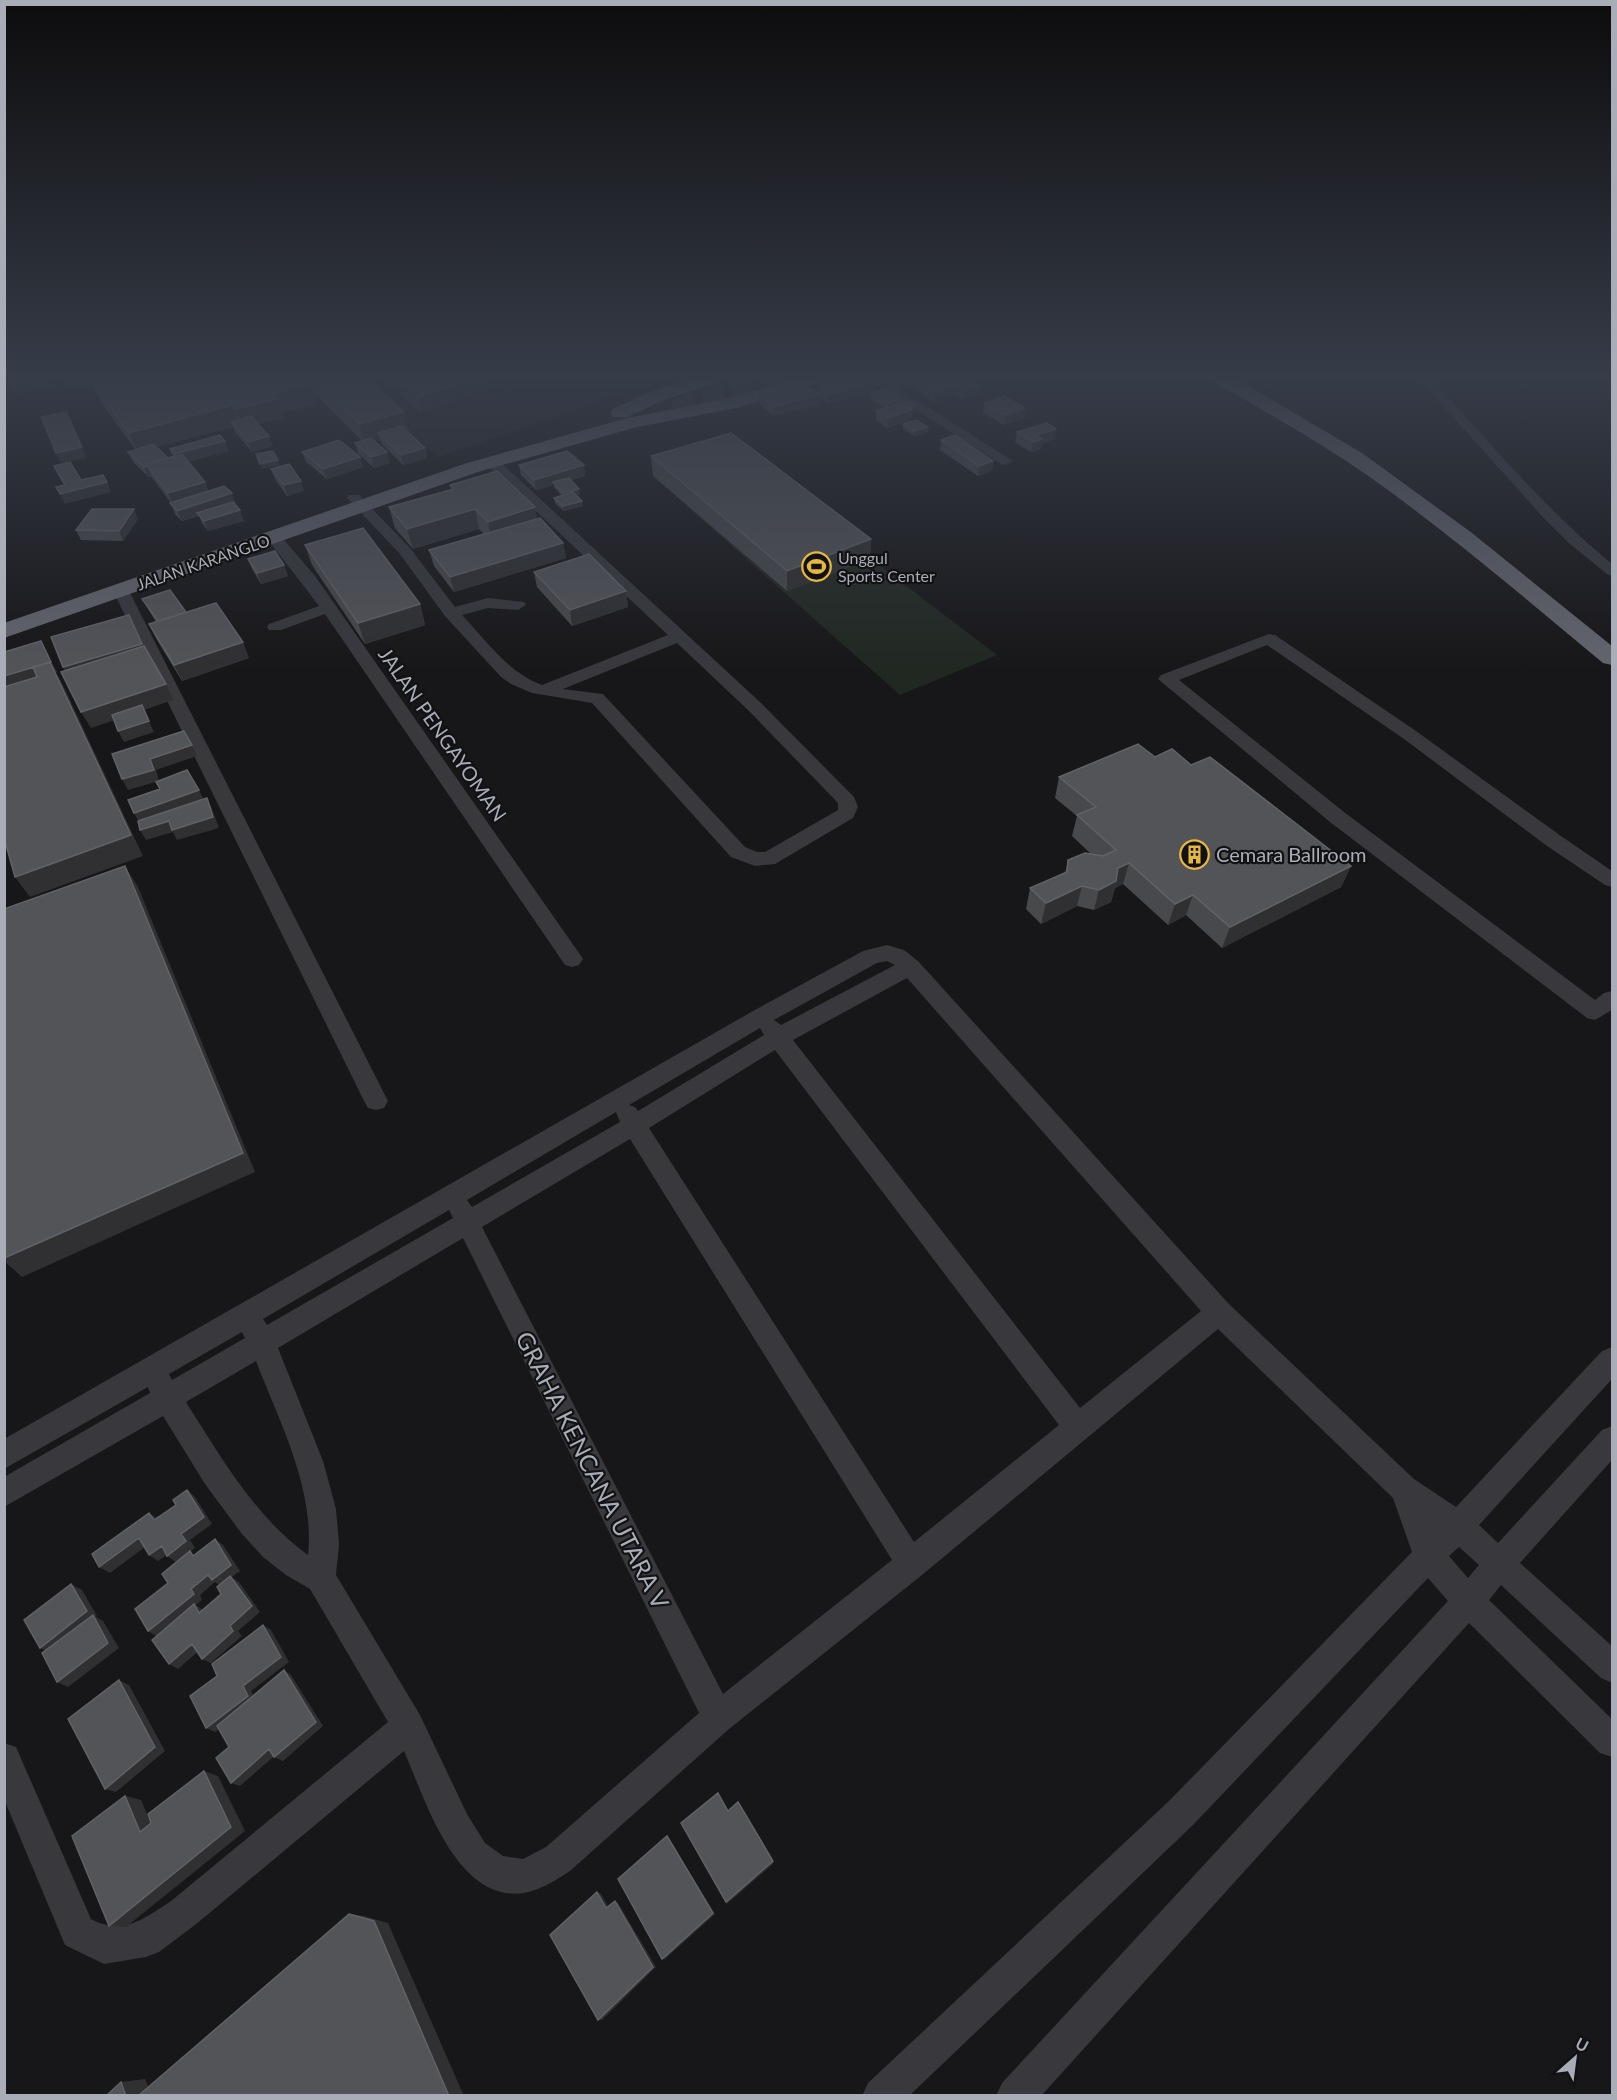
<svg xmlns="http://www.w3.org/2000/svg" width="1617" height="2100" viewBox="0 0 1617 2100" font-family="Lato,sans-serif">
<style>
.built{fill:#232325}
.green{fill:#212822}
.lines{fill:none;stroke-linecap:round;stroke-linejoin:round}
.highway-tunnel{stroke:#343438;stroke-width:21;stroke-dasharray:21 10;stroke-linecap:butt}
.street{fill:#38383d;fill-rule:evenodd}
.highway{fill:#64666e;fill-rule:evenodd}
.wall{fill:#48494d}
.shaded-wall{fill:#303033}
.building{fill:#535458;stroke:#606267;stroke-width:1.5}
.labels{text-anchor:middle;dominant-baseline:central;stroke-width:4.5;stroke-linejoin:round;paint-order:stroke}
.far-poi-label{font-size:16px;fill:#a9adb7;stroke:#121113;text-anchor:start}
.far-street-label{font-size:16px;fill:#a9adb7;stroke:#121113}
.street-label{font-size:20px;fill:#a9adb7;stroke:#121113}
.poi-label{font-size:20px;fill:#a9adb7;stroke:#121113;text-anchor:start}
.near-street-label{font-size:24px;fill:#a9adb7;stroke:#121113}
</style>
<rect width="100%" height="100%" fill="#171618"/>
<!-- built -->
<path class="built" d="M347 378H663L438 457Z"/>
<!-- green -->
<path class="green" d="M732 453 997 655 900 695 653 476Z"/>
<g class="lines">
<!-- highway-tunnel -->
<path class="highway-tunnel" d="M674 409 774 378"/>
<!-- street -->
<path class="street" d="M866 378H881L1013 461 1006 465 1001 464Z
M1418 378H1431C1489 442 1545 509 1612 564V576L1607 574 1570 544 1541 515Z
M492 458 497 459 761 703 854 797 858 807 853 818 775 864 755 866 731 857 592 703 532 693 511 684 501 677 445 616 400 554 347 498 349 495H359L410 548 455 607 488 598 524 602 526 605 518 610 488 608 462 615C486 640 508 673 542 685L668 635 487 465 485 462 487 459ZM677 643 749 711 838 803V810L765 852H757L745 847 603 694 563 689Z
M274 532 279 534 315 576 579 953 583 959 579 965 572 967 565 965 325 614 281 630H269L267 627 269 624 319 606 266 537Z
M121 586 129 591 388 1101 384 1108 376 1110 368 1108 364 1101 113 591Z
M1269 634 1275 635 1416 731 1561 836 1612 871V887L1605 885 1547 846 1404 739 1267 645 1179 680 1344 812 1595 1000 1604 993 1612 991V1010L1595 1020 1587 1018 1330 822 1158 679 1161 675Z
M887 945 904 950 918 961 1228 1303 1414 1479 1456 1507 1602 1351 1612 1347V1379L1479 1525 1498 1543 1602 1430 1612 1426V1460L1520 1563 1612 1646V1683L1601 1678 1501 1585 1489 1600 1612 1719V1757L1600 1753 1469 1623 1041 2096H996L1002 2083 1448 1601 1428 1578 1193 1825 909 2096H862L868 2083 1169 1801 1412 1552 1393 1498 1218 1329 922 1575 729 1729 570 1871C556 1880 541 1890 524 1893 456 1903 425 1799 404 1751L195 1925 159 1952 146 1957 104 1964 65 1945 4 1799V1743L16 1747 91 1919C122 1936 144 1919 171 1901L388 1722 310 1589 286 1575 263 1557 242 1534 205 1484 163 1416 4 1507V1477L150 1393 148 1387 4 1469V1439L753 1011 863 951ZM887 961 895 965 781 1025 774 1020 877 963ZM907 978 1201 1311 1080 1408 793 1040ZM760 1028 764 1035 638 1111 635 1107 629 1105ZM775 1050 1059 1425 914 1542 649 1128ZM616 1112 620 1122 472 1207 467 1200ZM630 1139 892 1560 723 1694 482 1227ZM449 1210 453 1218 267 1325 263 1319ZM463 1238 699 1713 546 1847 523 1859 503 1856 485 1843 467 1814 420 1715 336 1575 339 1544 336 1509 323 1461 278 1348ZM242 1332 245 1338 172 1380 169 1374ZM256 1361C279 1421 315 1488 308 1555 254 1516 221 1457 186 1402ZM1459 1547 1479 1565 1468 1578 1449 1556Z"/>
<!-- highway -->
<path class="highway" d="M694 378H722L720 382 664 400 627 417H613L610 413 613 409 650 392Z
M797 378H826L824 382 737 408 637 427 481 471 4 638V623L467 463 627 418 727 399Z
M1212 378H1235L1362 453 1472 533 1612 646V665L1603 663C1526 599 1449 533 1367 475 1318 441 1266 412 1214 382Z"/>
</g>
<!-- wall -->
<path class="wall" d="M64 378H367L409 431 408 432 425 448 427 458 403 465 381 443 380 440 375 441 390 463 374 468 358 453 355 443 362 441 315 394 318 404 281 413 283 418 258 424 273 446 252 452 235 432 233 427 156 447 168 458 173 456 170 449 225 441 228 451 188 462 205 482 208 491 236 504H235L244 521 208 531 202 523 199 516 182 521 175 514 171 503 151 476 149 477 133 462 128 452 136 450 99 400 91 383 70 388Z
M381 378H486L488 389 421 412 401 397 398 387 393 389Z
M882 378H966L979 385 978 395 964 399 956 395 934 402 922 394V391L913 385V383L897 388Z
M817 386 877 390 829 404 820 398V404L773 416 759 404V394L802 390 817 392Z
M870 394 916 405 915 410 912 412 911 420 887 428 876 420V411L885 408 870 399Z
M984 403 1025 408 1024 418 1004 425 983 413Z
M903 424 928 427V432L915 436 903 429Z
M1017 432 1055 439 1042 443 1041 449 1031 452 1015 442Z
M941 440 993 461 992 471 978 476 940 450Z
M302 452 360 457 363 467 327 479 306 462Z
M651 456 871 539 870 559 787 591 653 476Z
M519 465H584L585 476 571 480 580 494 576 495 583 506 564 511 555 503 554 498 561 495 554 487V485L536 490 521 475Z
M271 469 304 491 287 496 275 479Z
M450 485 538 519 563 543 566 558 454 592 434 566 429 550 484 534 479 529 413 549 395 528 389 507 451 489Z
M138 519 123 541 81 540 76 530Z
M305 545 420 604 425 625 365 644 312 565Z
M248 559 288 576 261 584 252 569Z
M534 572 626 591 628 607 572 626 537 587Z
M142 599 186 612 249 658 182 681 157 640 149 624 156 622 148 609Z
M1155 757 1191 765 1351 866 1341 887 1222 948 1186 915 1168 925 1123 884 1115 888 1111 902 1094 910 1077 906 1041 924 1026 909 1030 888 1065 873 1068 860 1091 854 1072 836 1077 816 1055 798 1059 777Z"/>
<!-- shaded-wall -->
<path class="shaded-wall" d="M46 378H52L55 387 15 395 10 385Z
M65 378H115L90 380 91 383 70 388Z
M393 378H413L397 382 398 387 393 389 390 379Z
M476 378H486L488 389 421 412 418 397Z
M897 378H913V383L897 388Z
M936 378H950L923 385 922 391 923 382Z
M877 381V390L829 404V394Z
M312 384 318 404 281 413 283 418 243 428 235 409 273 394Z
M957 385 956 395 934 402 935 392Z
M979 385 978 395 964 399 965 389Z
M820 394V404L773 416V407Z
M902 399V404L887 409 888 404Z
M233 405 240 425 231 422 233 427 138 452 129 433Z
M916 405 915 410 912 412 911 420 887 428 888 418Z
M1025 408 1024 418 1004 425 1005 415Z
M66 412 87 458 61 463 56 453Z
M404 412 409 431 384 439 378 433 380 440 365 444 359 424Z
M928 427V432L915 436V431Z
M1056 429 1055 439 1042 443 1041 449 1031 452 1033 442 1036 435Z
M269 436 273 446 252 452 249 442Z
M225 441 228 451 179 464 174 454Z
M425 448 427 458 403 465 401 455Z
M387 452 390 463 374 468 371 457Z
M360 457 363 467 327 479 323 469Z
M278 460 280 465 262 469 260 464Z
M993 461 992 471 978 476 979 466Z
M584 465 585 476 555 484 553 482 554 485 536 490 534 480Z
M147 466 151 476 149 477 144 467Z
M301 481 304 491 287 496 284 485Z
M107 482 111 492 65 504 60 494Z
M205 482 211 497 174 508 168 493Z
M579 489 580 494 564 498 563 493Z
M232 493 236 504 200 516 197 513 199 516 182 521 177 511Z
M582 501 583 506 564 511 563 506Z
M535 507 539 527 492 543 488 522Z
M134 509 138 519 123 541 119 531Z
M475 509 479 529 413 549 407 529Z
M240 510 244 521 208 531 204 521Z
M871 539 870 559 787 591V571Z
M563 543 566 558 454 592 450 577Z
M284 565 288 576 261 584 257 573Z
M626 591 628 607 572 626 570 610Z
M420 604 425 625 365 644 358 623Z
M129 615 150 660 72 683 63 667Z
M41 641 57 672 56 673 62 683 143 856 30 897 15 877 4 676Z
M243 642 249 658 182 681 174 665Z
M166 684 173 700 144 710 154 732 124 742 118 731 144 710 91 728 81 712Z
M192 745 197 756 156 770 159 781 128 790 122 779 150 759Z
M199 790 204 801 140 824 134 813Z
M207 798 212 809 219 828 177 840 173 832 146 840 140 830 169 821Z
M1129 863 1123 884 1115 888 1111 902 1094 910 1099 890 1118 868Z
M125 866 138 887 255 1172 22 1277 4 1261V1258Z
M1351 866 1341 887 1222 948 1230 927Z
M1082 886 1077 906 1041 924 1046 903Z
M1193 895 1186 915 1168 925 1175 904Z
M187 1490 195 1497 212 1524 190 1540 195 1548 176 1562 167 1556Z
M149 1513 159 1519 154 1520Z
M139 1538 149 1544 110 1573 99 1567Z
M215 1539 223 1545 240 1571 232 1577 239 1582 260 1612 238 1631 242 1636 211 1663 202 1659 230 1626 221 1586 215 1582 200 1595 202 1600 196 1605 203 1610 208 1618 158 1637 148 1631 191 1589Z
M162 1546 171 1552 158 1561 149 1555Z
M71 1584 82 1590 97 1616 96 1617 103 1621 119 1648 68 1687 57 1682 51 1653 40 1648Z
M263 1625 271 1630 289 1662 251 1691 256 1700 215 1732 206 1728 243 1686Z
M192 1644 201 1649 178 1669 169 1664Z
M284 1670 291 1675 323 1726 283 1761 274 1757Z
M119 1680 129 1685 165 1751 116 1792 105 1789Z
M269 1749 278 1753 240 1786 231 1783Z
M204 1771 218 1776 245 1831 126 1927 109 1926Z
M125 1796 141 1800 156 1836 140 1832Z
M667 1836 715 1914 665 1959H662Z
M773 1861V1864L727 1904 726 1902Z
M597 1892 601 1894 610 1910 606 1908Z
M615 1901 618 1903 656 1967 602 2020H598Z
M349 1914 364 1916 388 1923 464 2096H449Z
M145 2079 152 2096H126L121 2082Z"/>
<!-- building -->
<path class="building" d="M9 378H46L10 385Z
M100 378H306L312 384 273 394 277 399 235 409 233 405 129 433 90 380Z
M312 378H367L404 412 359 424Z
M410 378H476L418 397 397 382Z
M847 378H874L877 381 829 394 817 386Z
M918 378H936L923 382Z
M944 378H966L979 385 965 389 957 385 935 392 923 385Z
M796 385 802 390 811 388 820 394 773 407 759 394Z
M884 389 902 399 888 404 870 394Z
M1004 396 1025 408 1005 415 984 403Z
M904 401 916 405 909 409 900 403 898 404Z
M900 403 912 410 888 418 876 411Z
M66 412 82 447 56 453 41 417Z
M251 416 269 436 249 442 231 422Z
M916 420 928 427 915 431 903 424Z
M1047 423 1056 429 1036 435 1042 439 1033 442 1017 432Z
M402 426 425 448 401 455 378 433Z
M731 433 871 539 787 571 651 456Z
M220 435 225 441 174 454 170 449Z
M955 435 993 461 979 466 941 440Z
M371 438 387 452 371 457 355 443Z
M339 440 360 457 323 469 302 452Z
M153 444 168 458 146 464 147 466 144 467 128 452Z
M273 451 278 460 260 464 256 454Z
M567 451 584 465 534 480 519 465Z
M182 454 205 482 168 493 146 464Z
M70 462 81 480 103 475 107 482 60 494 56 487 65 485 54 466Z
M289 464 301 481 284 485 271 469Z
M497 471 535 507 488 522 475 509 407 529 389 507 454 489 450 485Z
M569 478 579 489 563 493 553 482Z
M224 486 232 493 177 511 170 503Z
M573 492 582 501 563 506 554 498Z
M233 502 240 510 204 521 197 513Z
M92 509H134L119 531 76 530Z
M540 518 563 543 450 577 429 550Z
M363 528 420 604 358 623 305 545Z
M275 551 284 565 257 573 248 559Z
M589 554 626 591 570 610 534 572Z
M170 590 186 612 158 621 142 599Z
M216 603 243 642 174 665 149 624Z
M129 615 142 644 63 667 51 637Z
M41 641 51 662 4 676V652Z
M144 646 166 684 81 712 61 672Z
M50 662 131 835 15 877 4 838V687L37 677 33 667Z
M142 705 149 721 118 731 112 715Z
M184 731 192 745 150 759 154 770 122 779 112 754Z
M1138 744 1155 757 1172 749 1191 765 1210 757 1351 866 1230 927 1193 895 1175 904 1129 863 1118 868 1116 881 1099 890 1082 886 1046 903 1030 888 1067 872 1068 860 1085 853 1103 856 1116 850 1077 815 1096 807 1059 777Z
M187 770 199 790 134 813 128 800 160 789 156 782Z
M207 798 213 817 172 830 169 821 140 830 138 821Z
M125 866 243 1153 4 1258V909Z
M187 1490 204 1517 181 1534 186 1541 167 1556 162 1546 149 1555 139 1538 99 1567 92 1554 149 1513 154 1520 176 1505 173 1500Z
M215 1539 231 1565 212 1580 208 1575 191 1589 194 1594 148 1631 135 1609 168 1583 162 1574 190 1551 193 1556Z
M230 1576 252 1606 230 1626 233 1631 202 1659 192 1644 169 1664 152 1640 194 1604 199 1613 221 1594 217 1587Z
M71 1584 87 1611 40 1648 24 1620Z
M93 1615 108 1643 57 1682 42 1653Z
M263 1625 281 1657 243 1686 248 1696 206 1728 190 1696 217 1676 212 1664Z
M284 1670 316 1722 274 1757 269 1749 231 1783 216 1758 229 1747 217 1726Z
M119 1680 155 1747 105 1789 68 1719Z
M204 1771 231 1827 109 1926 72 1836 125 1796 140 1832 151 1823 148 1814Z
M718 1793 728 1811 738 1802 773 1861 726 1902 681 1823Z
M667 1836 713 1913 662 1959 618 1879Z
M597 1892 606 1908 615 1901 653 1967 598 2020 550 1935Z
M349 1914 374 1921 449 2096H138Z
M121 2082 126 2096H106Z"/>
<!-- sky -->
<linearGradient id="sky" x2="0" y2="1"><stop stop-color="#0d0c0d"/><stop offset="0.56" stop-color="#363c48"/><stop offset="1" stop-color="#363c48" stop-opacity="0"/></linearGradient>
<rect width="1617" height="672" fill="url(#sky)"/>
<!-- icons -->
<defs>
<symbol id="stadium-ring" viewBox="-11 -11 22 22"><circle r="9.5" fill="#121113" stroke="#e7b83f" stroke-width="1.5"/><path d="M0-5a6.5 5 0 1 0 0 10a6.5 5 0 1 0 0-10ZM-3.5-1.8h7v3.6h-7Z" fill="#e7b83f"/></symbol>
<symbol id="building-ring" viewBox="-11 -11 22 22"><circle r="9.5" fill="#121113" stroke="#e7b83f" stroke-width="1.5"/><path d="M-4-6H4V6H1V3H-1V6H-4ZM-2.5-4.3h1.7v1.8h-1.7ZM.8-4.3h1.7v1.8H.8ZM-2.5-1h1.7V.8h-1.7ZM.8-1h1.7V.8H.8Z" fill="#e7b83f"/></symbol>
</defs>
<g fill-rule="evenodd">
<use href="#stadium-ring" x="800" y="550" width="33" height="33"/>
<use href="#building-ring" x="1178" y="838" width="33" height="33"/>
</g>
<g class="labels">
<!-- far-poi labels -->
<g class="far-poi-label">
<text x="838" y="557">Unggul<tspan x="838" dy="18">Sports Center</tspan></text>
</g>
<!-- far-street labels -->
<g class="far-street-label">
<text transform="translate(203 562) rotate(-19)">JALAN KARANGLO</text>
</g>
<!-- street labels -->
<g class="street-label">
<text transform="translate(443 734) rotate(55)">JALAN PENGAYOMAN</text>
</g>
<!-- poi labels -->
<g class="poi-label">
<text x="1216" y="854">Cemara Ballroom</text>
</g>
<!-- near-street labels -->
<g class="near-street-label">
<text transform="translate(593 1470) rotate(63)">GRAHA KENCANA UTARA V</text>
</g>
</g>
<!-- border -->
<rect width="1617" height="2100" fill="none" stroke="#a9adb7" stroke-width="12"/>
<!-- north arrow -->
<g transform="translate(1575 2058) rotate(28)" stroke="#121113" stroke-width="4.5" paint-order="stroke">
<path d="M0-4.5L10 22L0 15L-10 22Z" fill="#a9adb7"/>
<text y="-9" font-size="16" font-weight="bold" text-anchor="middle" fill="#a9adb7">U</text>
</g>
</svg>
